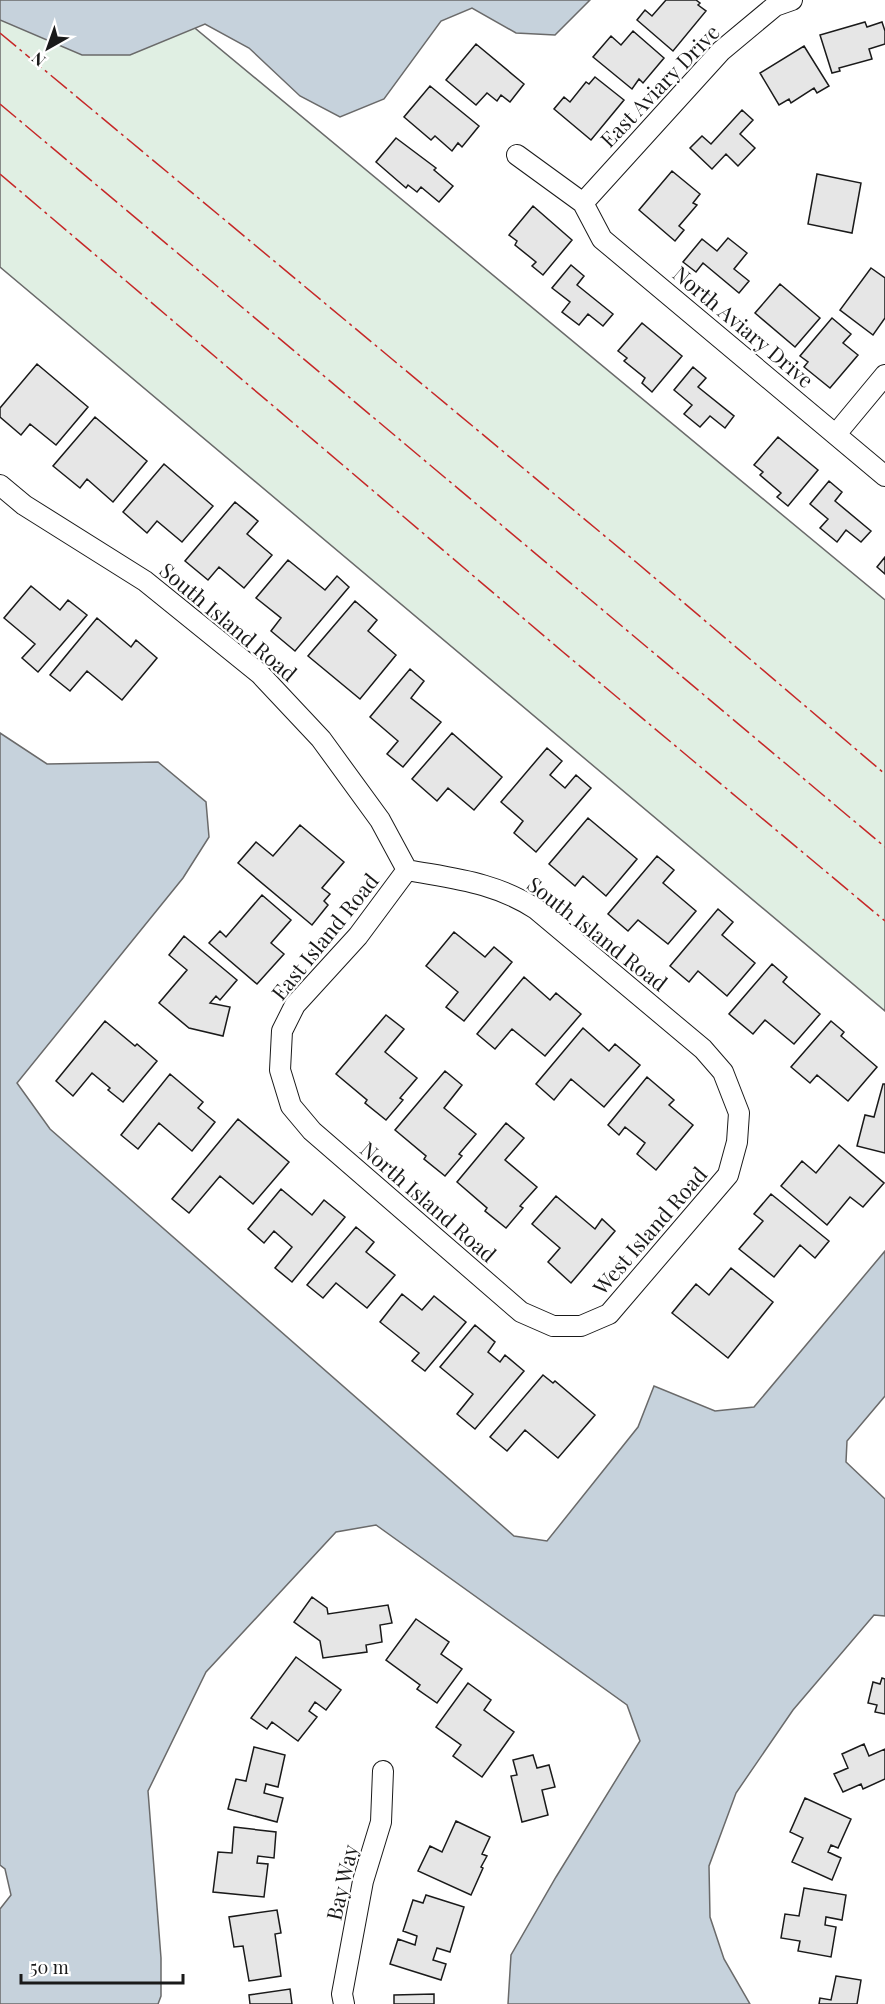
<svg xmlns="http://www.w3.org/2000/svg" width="885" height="2004" viewBox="0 0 885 2004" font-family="'Playfair Display',serif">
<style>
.green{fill:#e0efe3;stroke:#6a6a6a;stroke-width:1.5}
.water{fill:#c6d2dc;stroke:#6a6a6a;stroke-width:1.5}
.building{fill:#e6e6e6;stroke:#1a1a1a;stroke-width:1.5}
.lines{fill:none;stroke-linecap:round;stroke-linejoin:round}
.minor-casing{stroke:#1a1a1a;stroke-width:22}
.minor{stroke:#fff;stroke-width:20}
.power{stroke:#c62828;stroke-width:1.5;stroke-dasharray:21 4.5 3 4.5;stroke-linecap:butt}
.labels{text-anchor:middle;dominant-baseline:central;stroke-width:4.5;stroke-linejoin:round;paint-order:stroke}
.street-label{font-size:21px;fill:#1a1a1a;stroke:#fff}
</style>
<rect width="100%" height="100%" fill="#fff"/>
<!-- green -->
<path class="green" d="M0 0H161L885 600V1011L0 267Z"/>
<!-- water -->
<path class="water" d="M0 0H590L555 35 516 33 472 8 441 21 384 99 340 117 300 96 249 48 205 24 130 55H82L0 20Z
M0 733 47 764 158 762 206 802 209 837 183 878 17 1083 50 1129 514 1536 547 1541 638 1427 654 1386 715 1411 754 1407 885 1251V1396L847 1441 846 1462 885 1499V1616L874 1615 793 1710 736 1793 709 1866 710 1917 724 1959 750 2004H508L511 1955 556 1877 640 1741 627 1705 376 1525 336 1532 206 1672 148 1791 161 1958V1996L158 2004H0V1909L11 1895 5 1869 0 1865Z"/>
<!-- building -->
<path class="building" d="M666 0H696L700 3 698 5 706 11 673 51 637 20 645 10 652 16Z
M865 22 867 27 882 22 885 31V44L869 49 872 59 839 68 840 71 832 73 820 35Z
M633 31 664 58 643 83 639 79 632 89 593 57 611 36 621 45Z
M476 44 524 84 510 102 501 95 497 101 487 93 476 105 446 80Z
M804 46 829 86 817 93 814 88 791 103 789 99 779 105 760 73Z
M595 77 624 100 591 140 554 109 564 97 570 102 586 82 589 84Z
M430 86 479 126 462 147 458 143 452 151 435 136 431 140 404 117Z
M742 110 753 120 740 134 755 148 738 166 726 154 712 169 690 148 702 136 711 144Z
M396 138 436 168 434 170 453 186 439 202 421 187 417 192 408 185 406 188 376 162Z
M672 171 700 194 693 203 697 205 679 226 684 230 675 241 639 210Z
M817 174 861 183 852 233 808 224Z
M533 206 572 240 543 275 532 266 536 262 515 245 517 241 509 235Z
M728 238 747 253 734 269 749 281 739 293 703 263 696 272 683 262 702 239 717 251Z
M571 265 584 276 577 285 613 314 603 326 588 314 579 325 562 312 570 302 552 288Z
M871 268 885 278V318L873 335 840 310Z
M780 284 820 318 795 347 755 313Z
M832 318 851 334 843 343 858 355 830 388 804 367 808 362 800 356Z
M642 323 682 356 652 392 642 383 645 378 624 361 627 358 618 351Z
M37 364 88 407 56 445 30 424 21 435 0 417V408Z
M693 367 706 378 698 387 734 416 725 428 710 416 700 427 684 414 692 405 674 390Z
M95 417 147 461 113 502 87 479 80 488 53 466Z
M778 437 818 470 788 506 777 497 781 493 760 475 763 472 754 465Z
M164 464 213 506 182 542 157 521 147 533 123 512Z
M829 481 842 492 835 501 871 531 861 542 846 530 837 542 820 528 828 519 810 504Z
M235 502 258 521 247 534 272 555 244 588 219 567 208 580 185 561Z
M885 557V574L877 567Z
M288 560 325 590 337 576 349 587 295 651 271 631 281 618 256 598Z
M31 586 60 610 68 600 87 615 38 672 22 658 35 644 4 618Z
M355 601 377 620 368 631 396 655 360 699 308 656Z
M97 618 131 647 136 640 157 658 122 700 87 671 70 691 50 675Z
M410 669 424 681 411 698 441 722 403 767 387 754 398 741 370 717Z
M452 733 502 777 474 810 448 788 437 801 412 779Z
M547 748 562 761 550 775 565 788 576 775 591 788 536 852 514 833 523 821 501 802Z
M588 818 637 859 606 896 583 876 575 886 549 864Z
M300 825 344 862 322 888 330 894 324 901 328 905 312 925 238 863 256 842 273 856Z
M657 856 674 870 663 883 696 911 668 944 638 920 628 931 608 914Z
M262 895 291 920 271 943 284 954 257 984 209 943 220 931 226 937Z
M718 909 733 922 722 935 755 963 727 996 698 971 689 982 670 966Z
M454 932 485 957 494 947 512 962 464 1021 446 1007 458 992 426 966Z
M184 936 237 980 220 1000 216 996 210 1003 230 1007 223 1036 189 1028 159 1003 187 970 169 955Z
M772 964 787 977 783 982 820 1014 794 1044 765 1020 753 1034 729 1014Z
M524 977 550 1000 556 993 581 1014 545 1056 512 1029 495 1049 477 1034Z
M386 1015 404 1029 385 1052 417 1078 400 1098 403 1100 386 1120 365 1103 367 1100 336 1074Z
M105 1021 135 1046 137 1044 157 1061 123 1102 108 1090 110 1088 92 1073 73 1096 56 1081Z
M831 1021 844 1032 841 1036 877 1067 848 1101 817 1075 810 1083 791 1067Z
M583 1028 609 1051 615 1044 640 1065 604 1107 571 1079 554 1100 536 1084Z
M445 1071 462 1085 444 1108 476 1134 459 1154 462 1156 445 1176 424 1159 426 1156 395 1130Z
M170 1074 203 1102 198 1108 215 1122 192 1151 159 1123 138 1149 121 1135Z
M647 1077 674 1100 669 1105 693 1125 656 1170 637 1154 645 1143 625 1127 619 1135 608 1125Z
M883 1084H885V1153L857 1146 865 1115 874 1117Z
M238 1119 289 1162 253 1204 220 1176 189 1213 172 1199Z
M506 1123 524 1138 505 1160 537 1187 520 1206 523 1208 506 1228 485 1211 487 1208 457 1182Z
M839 1145 884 1183 863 1207 850 1197 827 1225 781 1186 802 1161 816 1173Z
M281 1189 312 1215 324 1200 345 1217 292 1282 275 1268 292 1247 274 1231 264 1243 248 1229Z
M771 1194 829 1241 815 1258 800 1245 774 1277 739 1249 763 1221 754 1214Z
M556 1196 595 1229 602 1219 615 1231 571 1283 548 1262 560 1248 532 1224Z
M356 1227 374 1242 366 1252 395 1275 367 1308 336 1283 323 1298 307 1285Z
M731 1268 773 1302 728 1358 672 1313 696 1284 709 1295Z
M402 1294 422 1310 434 1296 466 1322 425 1371 412 1361 419 1353 380 1322Z
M475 1325 495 1342 488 1352 500 1362 505 1355 524 1371 475 1429 457 1414 473 1394 440 1367Z
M543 1375 553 1383 555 1381 595 1415 558 1458 525 1430 507 1451 490 1437Z
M312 1597 327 1608 328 1614 388 1605 392 1623 380 1625 382 1642 366 1645 367 1652 323 1658 320 1641 294 1622Z
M416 1619 449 1642 441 1654 462 1669 437 1703 417 1689 420 1685 386 1660Z
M296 1657 341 1690 326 1710 315 1702 309 1711 317 1717 298 1741 272 1722 267 1729 251 1718Z
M882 1678 885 1679V1714L875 1712 877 1705 868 1703 873 1682 880 1684Z
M468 1683 491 1700 484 1710 514 1732 482 1777 453 1756 461 1745 436 1727Z
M864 1744 869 1756 885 1749V1779L863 1789 861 1784 843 1792 834 1774 848 1768 842 1754Z
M254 1747 285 1755 278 1787 266 1784 264 1793 283 1798 277 1822 228 1809 236 1779 246 1781Z
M533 1755 537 1768 549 1765 555 1787 542 1790 548 1815 522 1822 511 1776 517 1775 513 1760Z
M805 1798 851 1819 838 1848 831 1845 828 1852 841 1858 832 1880 792 1862 803 1838 790 1832Z
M456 1821 490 1837 482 1854 487 1856 481 1867 483 1868 471 1895 418 1871 430 1846 442 1852Z
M234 1827 276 1832 274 1858 258 1856 257 1863 268 1864 264 1897 213 1892 218 1852 232 1853Z
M804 1888 846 1895 842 1920 826 1917 825 1925 836 1927 831 1957 798 1951 800 1941 781 1938 785 1914 799 1916Z
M426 1895 464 1907 450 1952 437 1948 433 1960 446 1964 441 1980 390 1964 398 1939 415 1945 417 1936 403 1931 413 1900 423 1903Z
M277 1910 281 1933 275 1934 281 1976 249 1981 243 1946 234 1947 229 1917Z
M836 1976 861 1980 857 2004H819L820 1998 831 2000Z
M290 1989 292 2004H250L249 1995Z
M434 1994V2004H394V1995Z"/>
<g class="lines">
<defs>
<path id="minor" d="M517 155 583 203 602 239 885 476
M583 203 721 51 775 6 792 0
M836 434 885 375
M0 485 24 505 145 581 260 674 321 739 380 820 407 870
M407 870C455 879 494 882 536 909L703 1049 723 1072 739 1113 737 1142 728 1175 609 1314 581 1326H553L521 1312 312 1131 291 1106 280 1070 282 1031 295 1005 358 936Z
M344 2004 342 1994 363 1881 381 1822 383 1771"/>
</defs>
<!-- minor casing -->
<use href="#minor" class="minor-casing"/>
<!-- minor -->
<use href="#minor" class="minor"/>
<!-- power -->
<path class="power" d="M0 33 636 562 885 774
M0 104 885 847
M0 174 563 652 885 921"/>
</g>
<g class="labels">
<!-- street labels -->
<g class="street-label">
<text transform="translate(659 85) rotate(-46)">East Aviary Drive</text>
<text transform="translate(744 326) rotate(40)">North Aviary Drive</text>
<text transform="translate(229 621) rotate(40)">South Island Road</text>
<text transform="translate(598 933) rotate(38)">South Island Road</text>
<text transform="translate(324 936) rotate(-51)">East Island Road</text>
<text transform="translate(429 1201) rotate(41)">North Island Road</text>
<text transform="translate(649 1230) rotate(-49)">West Island Road</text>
<text transform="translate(341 1882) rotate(-77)">Bay Way</text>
</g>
</g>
<!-- north arrow -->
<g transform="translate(48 48) rotate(220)" stroke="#ffffff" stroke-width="4.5" paint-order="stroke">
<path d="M0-4.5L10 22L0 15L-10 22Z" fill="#1a1a1a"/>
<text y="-9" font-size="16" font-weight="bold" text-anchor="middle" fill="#1a1a1a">N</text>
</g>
<!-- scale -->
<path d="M21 1974v9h162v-9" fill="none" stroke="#1a1a1a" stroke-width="3"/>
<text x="30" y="1974" font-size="18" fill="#1a1a1a" stroke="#ffffff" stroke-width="4.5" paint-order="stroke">50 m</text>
</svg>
